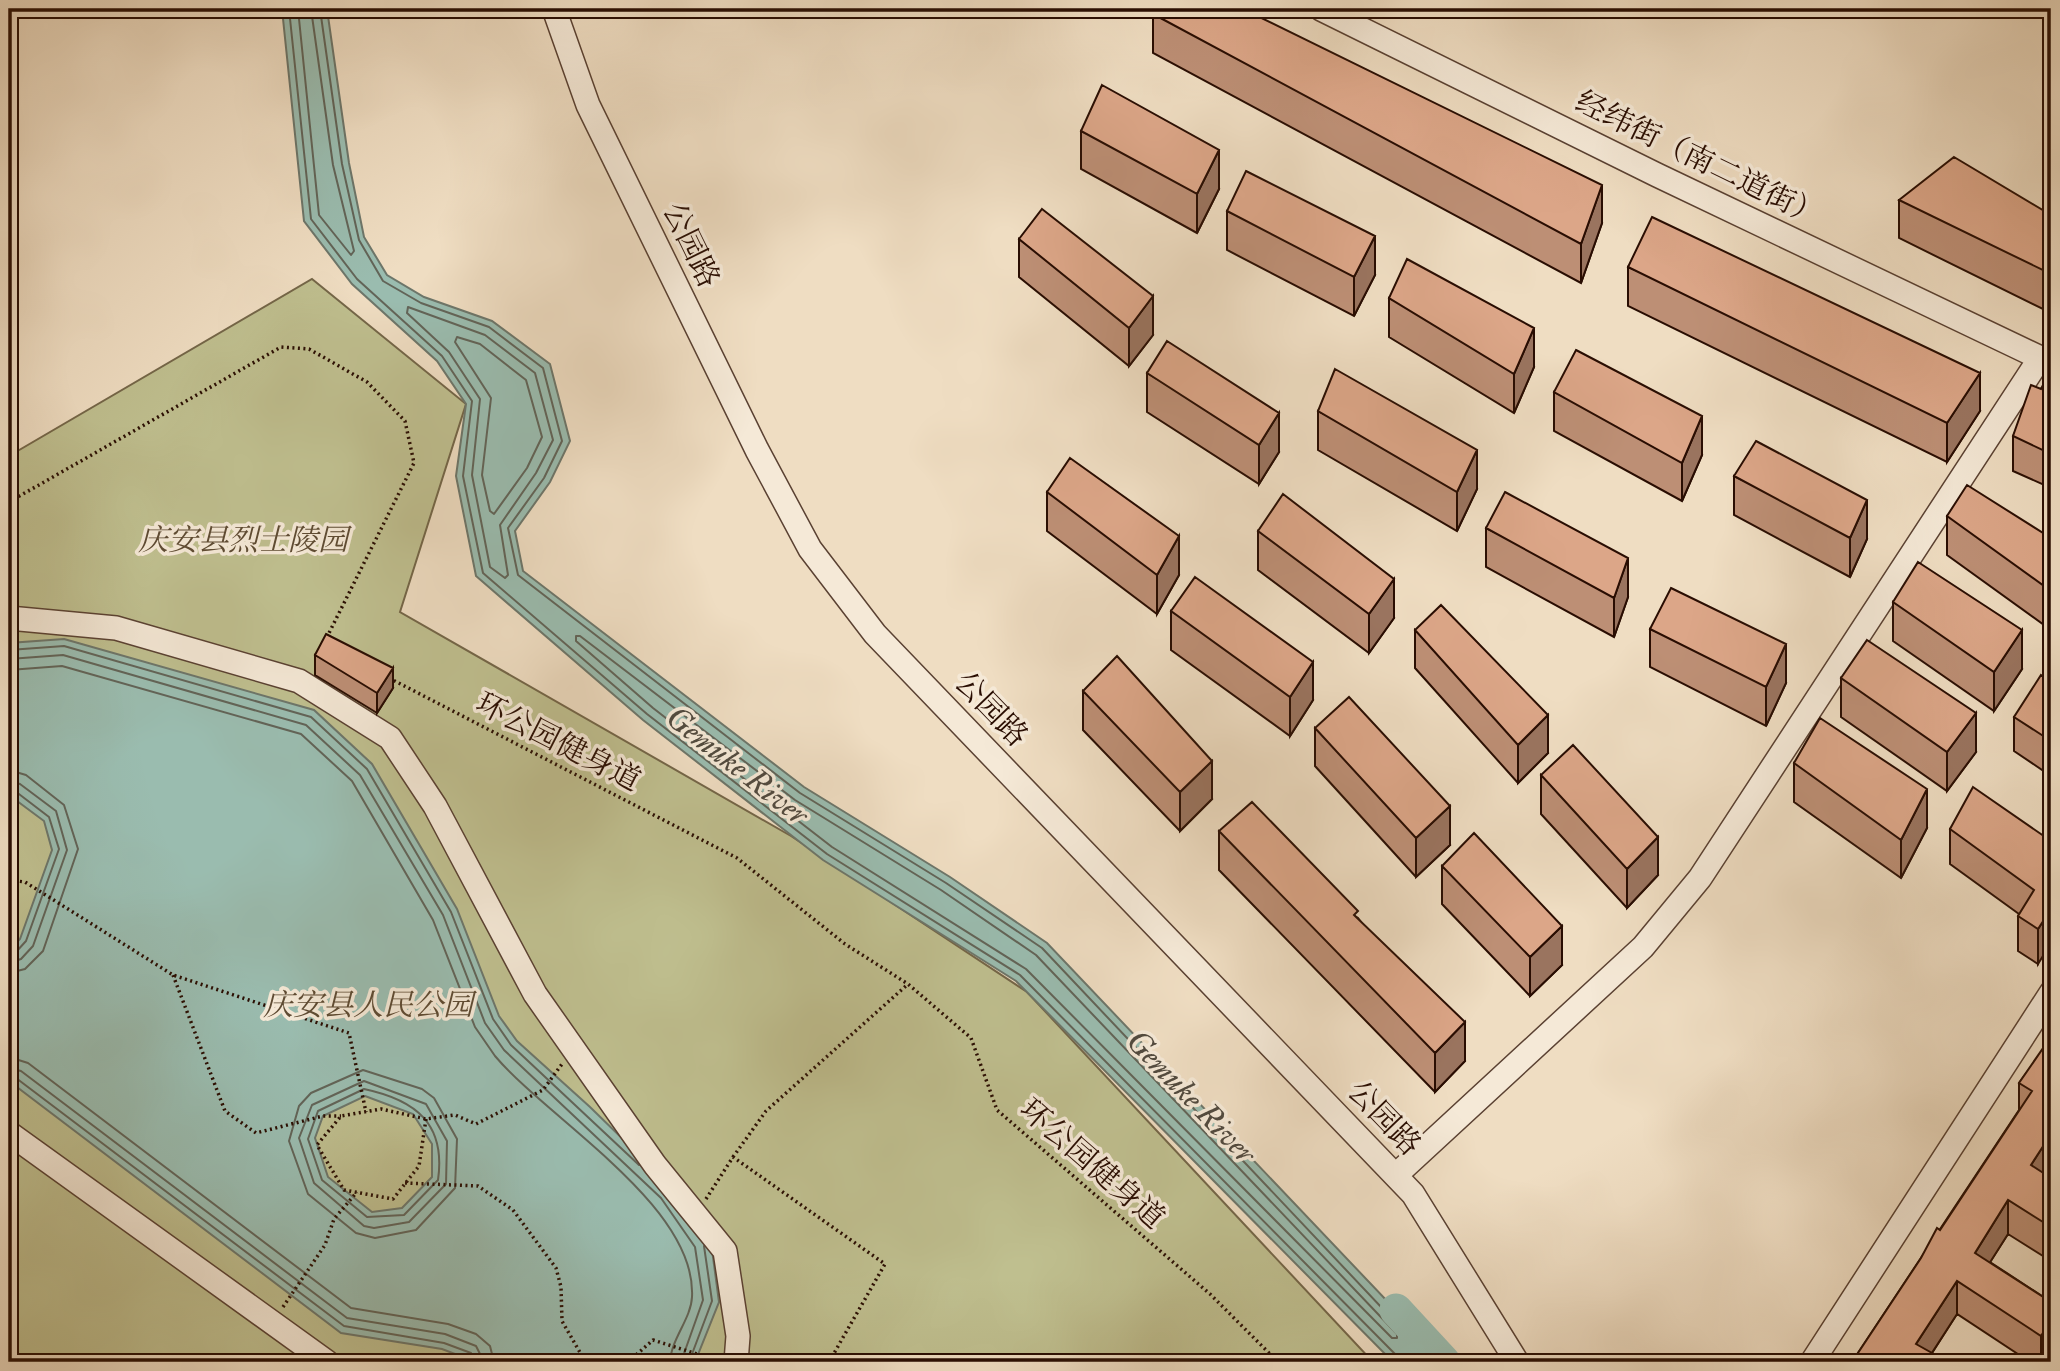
<svg xmlns="http://www.w3.org/2000/svg" width="2060" height="1371" viewBox="0 0 2060 1371" font-family="'IM FELL Double Pica','Noto Serif SC',serif">
<style>
.green{fill:#bfbf8f;stroke:#746648;stroke-width:2}
.water{fill:#9abcaf;stroke:#6d766a;stroke-width:2;fill-rule:evenodd}
.lines{fill:none;stroke-linecap:round;stroke-linejoin:round}
.shore{stroke:#626458;stroke-width:2}
.river{stroke:#9abcaf;stroke-width:33}
.minor-casing{stroke:#5a4132;stroke-width:26}
.path{stroke:#290d02;stroke-width:3.5;stroke-dasharray:2 3.5;stroke-linecap:butt}
.minor{stroke:#f5e9d7;stroke-width:23}
.wall{fill:#bd8f75;stroke:#290d02;stroke-width:2}
.shaded-wall{fill:#9a745f;stroke:#290d02;stroke-width:2}
.building{fill:#dca688;stroke:#290d02;stroke-width:2}
.labels{text-anchor:middle;dominant-baseline:central;stroke-width:7;stroke-linejoin:round;paint-order:stroke}
.street-label{font-size:30px;fill:#290d02;stroke:#f5e9d7}
.park-label{font-size:30px;font-style:italic;fill:#5e4b33;stroke:#f5e9d7}
.water-label{font-size:32px;font-style:italic;fill:#514a3f;stroke:#f5e9d7}
</style>
<rect width="100%" height="100%" fill="#efddc2"/>
<filter id="stains"><feTurbulence type="fractalNoise" baseFrequency=".00286" numOctaves="4"/><feColorMatrix values="0 0 0 0 .2 0 0 0 0 .09 0 0 0 0 .02 0 0 0 .5 -.17"/></filter>
<radialGradient id="worn" r=".72"><stop offset=".6" stop-color="#630" stop-opacity="0"/><stop offset="1" stop-color="#630" stop-opacity=".3"/></radialGradient>
<!-- green -->
<path class="green" d="M312 279 466 404 400 612 791 836 1027 992 1373 1362H9V456Z"/>
<!-- water -->
<path class="water" d="M282 9H327L349 163 364 237 387 275 424 297 492 321 550 364 570 441 550 482 515 531 523 571 804 787 950 877 1047 943 1426 1342 1442 1362H1393L1016 981 823 860 643 720 476 576 456 476 466 404 437 361 352 284 304 221Z
M64 639 314 710 372 764 457 909 499 1016 517 1041 590 1107 673 1188 711 1242 719 1302 695 1362H476L442 1349 341 1333 9 1081V950L20 939 52 850 44 821 9 795V643ZM365 1096 413 1114 432 1144V1177L402 1208 372 1212 328 1177 315 1138 323 1116Z"/>
<g class="lines">
<!-- shore -->
<path class="shore" d="M289 9 311 219 357 279 442 356 472 401 463 476 483 573 647 714 827 854 1020 975 1395 1354 1397 1362
M298 9 319 215 351 255 354 251 333 165 311 9
M320 9 342 164 359 240 383 281 421 303 489 327 543 368 562 441 544 478 508 528 518 575 800 793 946 883 1042 948 1433 1362
M408 307 485 335 535 373 553 440 536 473 500 525 508 575 505 578 490 567 472 475 480 399 449 352 407 313Z
M457 337 480 344 526 380 542 437 527 468 494 514 490 511 482 475 491 398 455 342Z
M576 636H580L795 800 941 890 1036 955 1397 1334V1338H1392L1026 969 832 847 653 708 576 641Z
M9 650 64 646 311 717 367 769 451 912 493 1019 511 1045 639 1165
M9 659 63 655 306 725 360 775 443 915 485 1023 504 1050 661 1198 695 1247 703 1300 681 1362
M9 670 62 666 301 734 352 781 433 920 475 1027 495 1056C549 1120 697 1206 692 1297 691 1319 671 1339 670 1362
M9 770 26 775 64 805 78 849 43 951 25 969 9 973
M9 781 20 784 56 811 67 850 33 946 21 959 9 963
M9 790 15 791 49 817 59 849 26 941 16 952 9 954
M9 1057 28 1063 351 1308 448 1324 476 1334 490 1346 494 1362
M9 1068 21 1071 347 1318 445 1334 476 1346 484 1362
M363 1070 422 1089 434 1098 457 1139 455 1188 416 1230 375 1238 356 1233 308 1194 289 1141 299 1106 311 1093Z
M9 1076 16 1078 344 1326 444 1343 471 1353 475 1362
M364 1081 426 1104 447 1141 446 1184 409 1222 374 1228 364 1226 314 1183 299 1138 312 1105Z
M364 1089C416 1100 446 1124 438 1180L404 1215 367 1217 322 1180 308 1139 318 1111Z
M689 1362 712 1301 704 1246"/>
<!-- river -->
<path class="river" d="M1396 1310 1444 1362"/>
<defs>
<path id="minor" d="M554 9 588 105 757 450 810 549 875 634 1413 1194 1517 1362
M1321 9 1657 175 2051 363
M9 618 116 628 299 681 390 738 435 806 535 994 655 1165 725 1251 738 1336 736 1362
M9 1133 327 1362
M1396 1175 1643 947 1700 878 2040 358
M1812 1362 2051 993"/>
</defs>
<!-- minor casing -->
<use href="#minor" class="minor-casing"/>
<!-- path -->
<path class="path" d="M9 502 281 347 309 349 367 382 405 421 414 463 327 637
M389 678 737 858 845 944 908 984 971 1038 997 1110 1210 1294 1270 1354 1271 1362
M9 880 25 882 173 975 349 1033 366 1112
M173 975 225 1111 256 1133 323 1116H341
M426 1119 419 1166 393 1199 344 1190 317 1145 341 1116 381 1109 426 1119 455 1115 476 1124 543 1090 562 1064
M733 1157 766 1111 907 985
M405 1183 478 1186 513 1210 556 1268 561 1287 562 1321 582 1356 590 1362
M706 1199 733 1157 885 1264 829 1362
M283 1307 325 1245 334 1219 357 1192
M628 1362 653 1340 716 1360"/>
<!-- minor -->
<use href="#minor" class="minor"/>
</g>
<!-- wall -->
<path class="wall" d="M1153 14 1602 223 1581 283 1153 53Z
M1081 131 1219 189 1197 233 1081 169Z
M1899 200 2051 215V313L1899 238Z
M1227 211 1375 275 1354 316 1227 250Z
M1019 239 1153 335 1129 366 1019 277Z
M1628 267 1980 411 1947 462 1628 306Z
M1389 298 1534 367 1514 413 1389 337Z
M1147 373 1279 452 1259 484 1147 412Z
M2051 384V488L2013 471V436L2041 389Z
M1554 392 1702 455 1682 501 1554 431Z
M1318 411 1477 489 1457 531 1318 450Z
M1734 476 1867 539 1850 577 1734 515Z
M1047 492 1179 575 1157 614 1047 531Z
M1947 516 2051 538V630L1947 555Z
M1486 528 1628 597 1614 637 1486 567Z
M1258 531 1394 618 1369 653 1258 570Z
M1893 602 2022 669 1994 711 1893 641Z
M1171 611 1313 700 1290 736 1171 650Z
M1650 629 1786 683 1766 726 1650 667Z
M1415 630 1548 753 1518 783 1415 668Z
M315 655 393 688 377 713 315 675Z
M1841 678 1976 752 1947 791 1841 717Z
M2051 682V776L2014 751V717Z
M1083 691 1212 799 1180 831 1083 730Z
M1315 728 1450 845 1416 877 1315 766Z
M1794 763 1927 828 1901 878 1794 802Z
M1541 775 1658 875 1627 908 1541 814Z
M1950 829 2051 841 2038 964 2018 951V916L2019 914 1950 864Z
M1219 831 1358 918 1465 1061 1435 1092 1219 870Z
M1442 866 1562 965 1530 996 1442 904Z
M2051 1039 2047 1175 2051 1178V1261L2008 1234 1990 1262 2051 1302V1354L2046 1362H2030L1957 1314 1932 1353 1852 1362 2019 1110V1083Z"/>
<!-- shaded-wall -->
<path class="shaded-wall" d="M1219 150V189L1197 233V194Z
M1602 185V223L1581 283V244Z
M1375 236V275L1354 316V277Z
M1153 296V335L1129 366V328Z
M1534 328V367L1514 413V374Z
M1980 373V411L1947 462V423Z
M1279 413V452L1259 484V445Z
M1702 416V455L1682 501V463Z
M1477 450V489L1457 531V492Z
M1867 500V539L1850 577V538Z
M1179 536V575L1157 614V575Z
M1628 558V597L1614 637V598Z
M1394 579V618L1369 653V614Z
M2022 630V669L1994 711V672Z
M1786 644V683L1766 726V687Z
M1313 662V700L1290 736V697Z
M393 668V688L377 713V693Z
M1976 713V752L1947 791V752Z
M1548 715V753L1518 783V745Z
M1212 761V799L1180 831V792Z
M1927 789V828L1901 878V840Z
M1450 806V845L1416 877V838Z
M1658 837V875L1627 908V869Z
M2051 909V943L2038 964V929Z
M1562 926V965L1530 996V957Z
M1465 1022V1061L1435 1092V1053Z
M2051 1134V1167L2031 1198V1165Z
M2008 1200V1234L1975 1286V1253Z
M1957 1281V1314L1926 1362 1916 1344Z
M2051 1320V1354L2046 1362H2041V1336Z"/>
<!-- building -->
<path class="building" d="M1156 9H1243L1602 185 1581 244 1153 14Z
M1102 85 1219 150 1197 194 1081 131Z
M1954 157 2051 215V274L1899 200Z
M1246 171 1375 236 1354 277 1227 211Z
M1042 209 1153 296 1129 328 1019 239Z
M1652 217 1980 373 1947 423 1628 267Z
M1407 259 1534 328 1514 374 1389 298Z
M1167 341 1279 413 1259 445 1147 373Z
M1576 350 1702 416 1682 463 1554 392Z
M1335 369 1477 450 1457 492 1318 411Z
M2045 381 2051 384V454L2013 436 2031 385 2041 389Z
M1756 441 1867 500 1850 538 1734 476Z
M1070 458 1179 536 1157 575 1047 492Z
M1967 485 2051 538V591L1947 516Z
M1505 492 1628 558 1614 598 1486 528Z
M1283 494 1394 579 1369 614 1258 531Z
M1918 562 2022 630 1994 672 1893 602Z
M1195 577 1313 662 1290 697 1171 611Z
M1671 588 1786 644 1766 687 1650 629Z
M1441 605 1548 715 1518 745 1415 630Z
M326 634 393 668 377 693 315 655Z
M1867 640 1976 713 1947 752 1841 678Z
M1117 656 1212 761 1180 792 1083 691Z
M2041 675 2051 682V741L2014 717Z
M1349 697 1450 806 1416 838 1315 728Z
M1820 718 1927 789 1901 840 1794 763Z
M1573 745 1658 837 1627 869 1541 775Z
M1973 787 2051 841V909L2038 929 2018 916 2034 890 1950 829Z
M1252 802 1358 911 1354 915 1465 1022 1435 1053 1219 831Z
M1474 833 1562 926 1530 957 1442 866Z
M2050 1038 2051 1039V1134L2031 1165 2051 1178V1227L2008 1200 1975 1253 2051 1302V1320L2041 1336 1957 1281 1916 1344 1948 1362H1852L1921 1258 1937 1228 1940 1230 2032 1091 2019 1083Z"/>
<g class="labels">
<!-- street labels -->
<g class="street-label">
<text transform="translate(1699 159) rotate(26)">经纬街（南二道街）</text>
<text transform="translate(691 245) rotate(64)">公园路</text>
<text transform="translate(991 709) rotate(46)">公园路</text>
<text transform="translate(558 742) rotate(27)">环公园健身道</text>
<text transform="translate(1384 1118) rotate(46)">公园路</text>
<text transform="translate(1092 1164) rotate(41)">环公园健身道</text>
</g>
<!-- park labels -->
<g class="park-label">
<text x="243" y="540">庆安县烈士陵园</text>
<text x="368" y="1005">庆安县人民公园</text>
</g>
<!-- water labels -->
<g class="water-label">
<text transform="translate(737 766) rotate(38)">Gemuke River</text>
<text transform="translate(1191 1097) rotate(46)">Gemuke River</text>
</g>
</g>
<!-- margin -->
<rect width="2060" height="1371" fill="none" stroke="#efddc2" stroke-width="35"/>
<rect x="10" y="10" width="2039" height="1350" fill="none" stroke="#290d02" stroke-width="3.5"/>
<rect x="18" y="18" width="2025" height="1336" fill="none" stroke="#290d02" stroke-width="2"/>
<rect width="100%" height="100%" filter="url(#stains)"/>
<rect width="100%" height="100%" fill="url(#worn)"/>
</svg>
